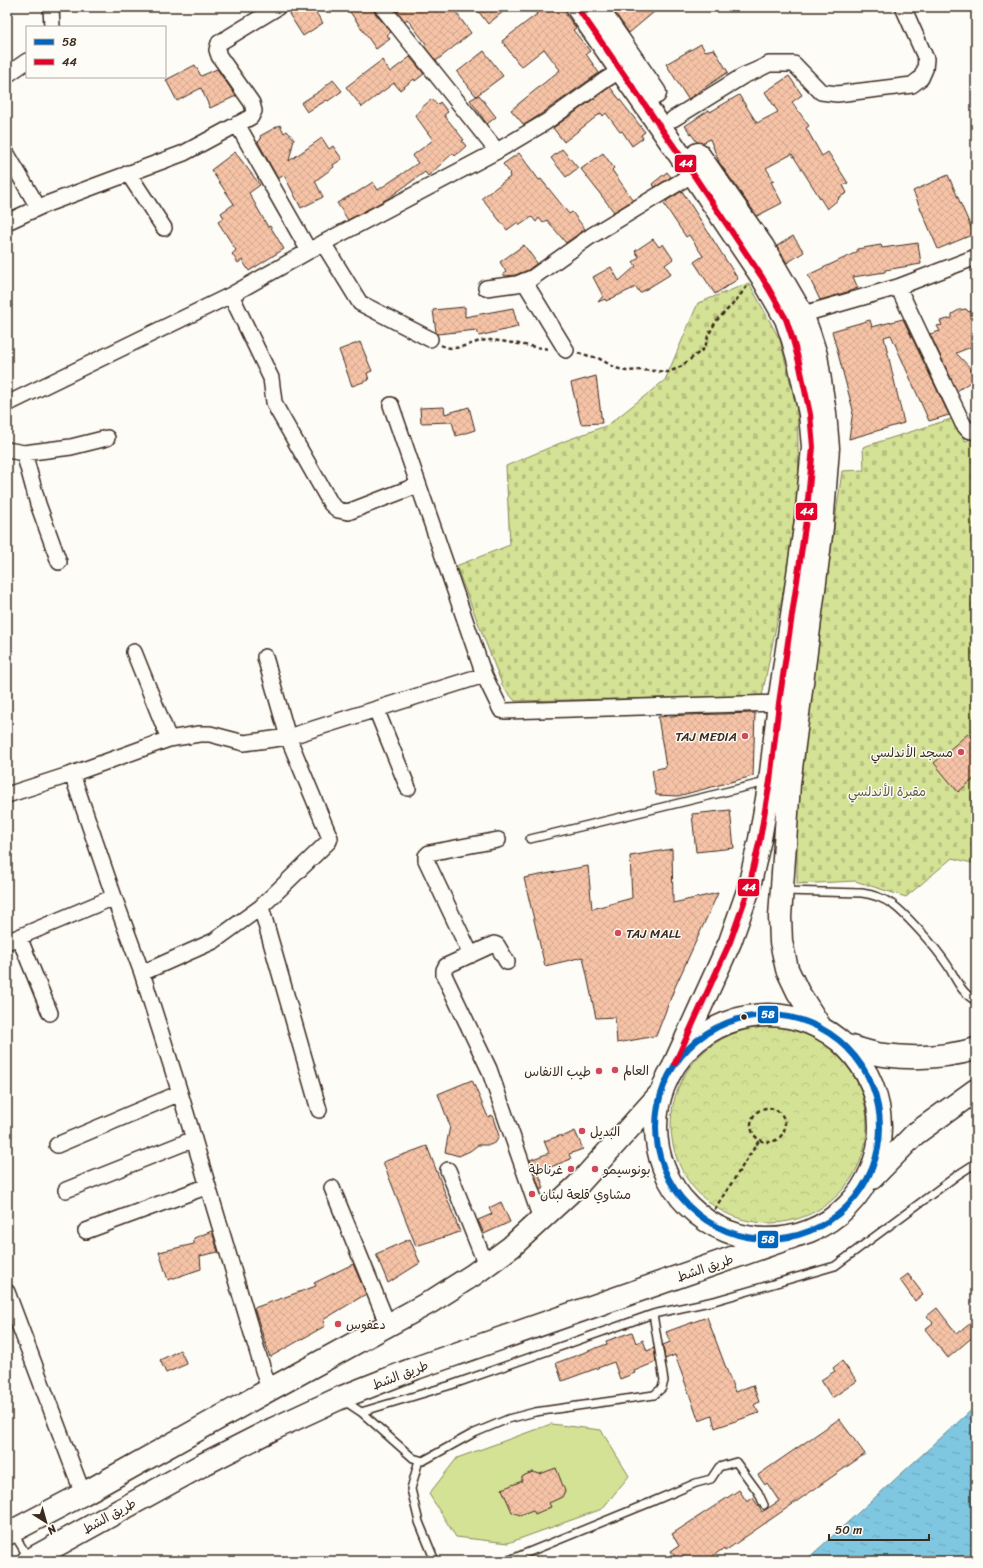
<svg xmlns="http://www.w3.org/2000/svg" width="983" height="1568" viewBox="0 0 983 1568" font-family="Sriracha,'Playpen Sans Arabic',sans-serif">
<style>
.green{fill:#d4e295;stroke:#88865a}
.forest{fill:url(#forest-crowns);stroke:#88865a}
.cemetery{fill:url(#cemetery-stones);stroke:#88865a}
.water{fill:url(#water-ripples);stroke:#648892}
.building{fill:url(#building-cross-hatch);stroke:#3b2a1e}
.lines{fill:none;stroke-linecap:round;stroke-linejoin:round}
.lane-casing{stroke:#3b2a1e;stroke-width:10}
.street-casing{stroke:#3b2a1e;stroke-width:18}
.primary-casing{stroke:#3b2a1e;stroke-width:25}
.highway-casing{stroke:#3b2a1e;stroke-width:25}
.path{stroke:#3b2a1e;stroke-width:2.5;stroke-dasharray:4 3;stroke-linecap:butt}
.lane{stroke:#fdfcf7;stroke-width:7}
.street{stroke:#fdfcf7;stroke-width:15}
.primary{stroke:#fdfcf7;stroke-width:22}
.highway{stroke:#fdfcf7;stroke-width:22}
.bus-1-casing{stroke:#fdfcf7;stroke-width:9}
.bus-2-casing{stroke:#fdfcf7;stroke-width:9}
.bus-1{stroke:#0065bd;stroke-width:6}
.bus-2{stroke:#e4002b;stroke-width:6}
.poi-dot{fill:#d1495b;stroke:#fdfcf7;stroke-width:1.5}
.bus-dot{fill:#3b2a1e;stroke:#fdfcf7;stroke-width:1.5}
.labels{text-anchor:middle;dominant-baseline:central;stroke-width:3;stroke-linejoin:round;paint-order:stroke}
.poi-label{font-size:13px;fill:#3b2a1e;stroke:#fdfcf7;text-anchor:start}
.park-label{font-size:13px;fill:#61583c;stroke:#fdfcf7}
.street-label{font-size:13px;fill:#3b2a1e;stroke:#fdfcf7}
.line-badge{stroke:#fdfcf7;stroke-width:1.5}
.badge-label{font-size:11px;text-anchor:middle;font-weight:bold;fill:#fff}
</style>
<defs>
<pattern id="forest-crowns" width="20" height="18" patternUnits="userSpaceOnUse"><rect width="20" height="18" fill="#d4e295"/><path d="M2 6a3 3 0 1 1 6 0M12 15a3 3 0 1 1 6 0" fill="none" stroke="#b7c280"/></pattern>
<pattern id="cemetery-stones" width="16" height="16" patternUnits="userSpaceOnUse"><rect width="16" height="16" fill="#d4e295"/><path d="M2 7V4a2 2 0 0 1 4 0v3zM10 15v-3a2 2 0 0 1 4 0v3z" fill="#b7c280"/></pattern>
<pattern id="water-ripples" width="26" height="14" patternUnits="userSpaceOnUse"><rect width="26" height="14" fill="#7fc7e0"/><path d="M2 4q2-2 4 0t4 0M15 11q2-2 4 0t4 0" fill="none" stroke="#69a2b5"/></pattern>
<pattern id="building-cross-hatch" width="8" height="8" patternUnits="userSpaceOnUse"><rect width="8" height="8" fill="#f6c3a7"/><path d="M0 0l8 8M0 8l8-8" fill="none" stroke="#d4a88f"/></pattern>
</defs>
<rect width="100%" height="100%" fill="#fdfcf7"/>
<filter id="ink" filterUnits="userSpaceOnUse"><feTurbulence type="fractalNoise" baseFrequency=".025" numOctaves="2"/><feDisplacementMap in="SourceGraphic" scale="8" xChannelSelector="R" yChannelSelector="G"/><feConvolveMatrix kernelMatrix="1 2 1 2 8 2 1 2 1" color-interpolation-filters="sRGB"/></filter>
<g filter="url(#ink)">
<!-- green -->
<path class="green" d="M551 1424 601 1430 629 1476 602 1509 508 1543 456 1537 429 1494 457 1458Z"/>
<!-- forest -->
<path class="forest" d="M671 1125a98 98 0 1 1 196 0a98 98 0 1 1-196 0Z"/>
<!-- cemetery -->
<path class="cemetery" d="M749 283 780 340 797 410 799 479 788 567 762 696 515 701 503 687 456 566 510 545 506 466 565 441 608 425 665 380 698 303Z
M954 418 965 441 976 437V864L952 858 906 897 855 881 797 884V785L811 695 842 471 864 470 863 447Z"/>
<!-- water -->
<path class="water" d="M976 1406V1561H805Z"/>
<!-- building -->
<path class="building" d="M300 7H312L323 23 303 36 289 14Z
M358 7H373L375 13 391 32 387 35 390 39 376 49 350 12Z
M394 7H452L471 33 436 61 424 46 426 44 424 41 407 19 405 21Z
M475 7H509L488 24Z
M532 7H560L576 28 573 30 590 51 586 54 599 73 541 114 524 125 511 110 560 70 544 49 521 67 502 41 537 14Z
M611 7H660L629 33Z
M701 44 705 51 714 49 728 72 688 99 666 64Z
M484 51 503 76 476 96 457 72Z
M410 57 424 74 415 81 414 79 400 90 394 83 362 107 346 87 382 60 390 72Z
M195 65 201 76 217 69 236 96 210 108 201 88 177 101 166 80Z
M789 76 802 95 792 102 809 126 806 128 822 156 828 152 848 183 843 185 847 193 838 198 839 199 827 209 792 154 766 168 774 181 771 182 782 203 757 216 719 162 710 139 703 143 697 142 685 126 709 110 710 112 739 95 757 123 778 112 765 92Z
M333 80 342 91 328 101 327 100 307 112 301 103 320 91Z
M610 87 645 132 641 135 643 138 632 146 622 131 620 132 606 113 603 116 601 113 564 142 553 128Z
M479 95 496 117 487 124 470 100Z
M432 99 437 105 440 102 448 112 444 115 464 140 462 141 466 146 455 156 453 153 428 176 425 172 387 199 348 220 337 203 353 194V195L373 182 378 190 418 163 412 156 433 140 415 115 421 110 420 109Z
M280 125 284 133 287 131 294 139 289 161 322 138 329 149 333 146 342 159 333 165 334 167 315 181 323 197 301 208 284 175 278 179 258 142 261 139 260 136Z
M562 149 578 168 566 177 551 158Z
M235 152 260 185 249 193 268 227 270 226 284 249 249 271 242 260 238 263 232 254 236 250 218 222 224 218 221 213 234 204 211 170Z
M519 153 539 180 541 179 569 214 572 212 585 229 566 243 547 220 543 223 539 218 536 222 532 217 520 225 518 222 507 230 482 198 510 177 509 174 510 173 503 164Z
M603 153 614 168 612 170 633 200 614 212 581 169Z
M667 172 671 177 655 187 652 184Z
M948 175 974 234 938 249 913 191Z
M682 191 738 279 715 294 694 262 703 256 689 235 686 237 664 204 667 202 666 201Z
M793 236 804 252 787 263 777 246Z
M653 239 659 247 663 244 673 259 665 265 671 274 640 293 636 287 606 301 605 299 598 302 603 296 593 277 611 267 619 281 636 266 633 262 639 257 635 251Z
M918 243 921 264 885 270V272L853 277 858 288 847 292 820 300 808 275 857 252V249L881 245 882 248Z
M524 245 537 263 528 270 515 275 505 276 503 274 506 272 500 262Z
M465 307V317L513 308 518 327 479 336 477 330 437 334 436 332 433 310Z
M976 308V345L956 353 976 374V378L957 391 930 334 940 331 937 326 942 325 940 321 952 318V314L959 310 966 309 969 312Z
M903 319 949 415 929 421 891 335 884 337 904 423 849 439 853 410 832 331 870 320 872 327Z
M360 342 372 371 367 373 369 380 352 386 339 350Z
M596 376 602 423 581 424 571 383Z
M444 407 445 414 469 407 475 430 456 436 452 422 421 423 420 408Z
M755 713 753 776 678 796 656 795 652 770 666 767 658 717 686 715Z
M969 733 976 742V777L958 792 934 763Z
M730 810 734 848 696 852 692 814Z
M672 849 673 903 718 893 675 987 656 1036 617 1043 615 1017 596 1018 583 957 545 966 524 878 588 866 592 909 632 898 630 856Z
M472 1080 488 1117 492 1115 499 1136 496 1142 490 1145H478L470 1151 459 1156 445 1152 450 1126 438 1094Z
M575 1131 583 1149 569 1154 571 1159 538 1172 544 1188 540 1190 530 1160 549 1153 544 1141 562 1135V1137Z
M427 1146 460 1232 416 1246 383 1162Z
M501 1202 510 1222 484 1234 478 1220 492 1214 489 1208Z
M212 1231 218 1252 200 1256 201 1269 168 1280 159 1252 194 1244V1238Z
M410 1239 420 1263 388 1283 376 1254Z
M353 1264 366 1294 323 1320 325 1326 270 1357 254 1308 316 1286 314 1283Z
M908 1274 923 1294 915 1301 900 1280Z
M937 1308 957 1334 976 1319V1334L948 1358 925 1329 933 1323 927 1316Z
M707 1317 735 1392 753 1385 759 1402 754 1405 759 1413 715 1428 712 1416 699 1421 675 1355 665 1359 663 1345 670 1342 666 1332Z
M632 1332 636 1343 643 1340 647 1351 654 1348 656 1362 634 1371 635 1373 620 1379 614 1362 562 1381 556 1363 607 1344 606 1341Z
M180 1350 187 1364 166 1373 160 1360Z
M842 1361 857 1381 832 1398 821 1380 835 1371 833 1368Z
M839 1419 865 1454 725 1551 724 1548 706 1561H678L671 1551 679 1546 672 1534 739 1490 747 1502 753 1498 762 1512 779 1501 767 1483 765 1485 758 1475Z
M556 1468 565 1491 562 1497 549 1503 551 1507 535 1514 533 1510 520 1515 512 1512 502 1489 522 1481V1477L525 1475 533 1472 540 1474Z"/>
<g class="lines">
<defs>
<path id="lane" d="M530 839 766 782
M783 891 862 893C891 897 902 912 921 932 931 943 940 954 948 966 956 979 961 993 976 1001
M343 1400 361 1412 451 1385 653 1314 714 1301 835 1266 959 1174 976 1163
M361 1412 413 1458 423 1461 472 1434 508 1419 535 1412 654 1395 662 1388 664 1381 653 1314
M419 1460 411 1489 419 1522 435 1561
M14 1534 29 1559
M507 1561 649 1503 696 1483 711 1479 719 1467 736 1462 758 1492 764 1505"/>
<path id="street" d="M51 7 52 27
M382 7 497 151
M7 75 27 61
M673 119 743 76 757 70 769 64H794L821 92 837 94 912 85 921 78 925 69 926 59 903 7
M237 124 309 251
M7 154 38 207
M128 173 164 228
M7 222 44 205 184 153 251 117 254 111 252 103 219 56 217 50 219 43 278 7
M323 243 360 303 430 339
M524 281 566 350
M898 287 963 424 968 430 976 432
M486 288 517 284 532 278 591 236 693 174
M231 295 271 378 274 402 277 409 331 504 338 510 348 512 418 485
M793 317 898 287 976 257
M7 404 231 295 323 243 497 151 546 122 605 80 621 70
M391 405 484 675 501 710 505 711 779 703
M7 450 24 453 38 504 59 562
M24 453 71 447 107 438
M134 652 169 739
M376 709 408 788
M72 774 114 897 142 973 180 1093 269 1390
M7 795 72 774 169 739 199 734H210L244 743 288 737 484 675
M261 907 319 1110
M19 937 50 1013
M7 942 114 897
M471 955 426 860V856L429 853 498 840
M507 962 497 945 494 944 446 966 444 970V975L489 1069 541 1219
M142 973 214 941 261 907 329 841 330 838 288 737 265 657
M57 1145 180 1093
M448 1170 486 1265
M332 1188 388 1325
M66 1190 194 1139
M86 1231 208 1186
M7 1292 83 1494"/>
<path id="primary" d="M577 7 693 174 762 277 786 319 793 340 799 362 810 414 813 447 806 520 779 703 770 781 760 839 748 891 730 942 675 1063
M596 7 655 93
M698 154 763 247 802 314 809 333 816 355 825 413 828 448 822 527 789 784 780 917 781 942 787 969 798 992 819 1025"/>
<path id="highway" d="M656 1127a112 112 0 1 1 224 0a112 112 0 1 1-224 0Z
M848 1046C859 1049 872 1054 884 1055 914 1059 947 1057 976 1049
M872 1178 915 1134 976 1090
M7 1534 83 1494 269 1390 432 1301 473 1275 511 1247 577 1186 659 1095
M28 1561 204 1464 273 1429 340 1398 416 1368 792 1237"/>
</defs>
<!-- lane casing -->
<use href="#lane" class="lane-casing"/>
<!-- street casing -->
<use href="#street" class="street-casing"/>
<!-- primary casing -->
<use href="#primary" class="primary-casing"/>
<!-- highway casing -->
<use href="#highway" class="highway-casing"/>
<!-- path -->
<path class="path" d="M441 345C457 354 473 340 489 340 508 341 530 347 550 349
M578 353 598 358 616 368 626 371 642 370 669 372 680 367 705 348 708 336 716 321 734 303 748 285
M751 1125a17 17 0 1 1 34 0a17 17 0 1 1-34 0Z
M707 1221 760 1139"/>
<!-- lane -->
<use href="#lane" class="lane"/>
<!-- street -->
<use href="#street" class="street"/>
<!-- primary -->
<use href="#primary" class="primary"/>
<!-- highway -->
<use href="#highway" class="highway"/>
<defs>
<path id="bus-1" d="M656 1127a112 112 0 1 1 224 0a112 112 0 1 1-224 0Z"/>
<path id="bus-2" d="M577 7 693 174 762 277 786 319 793 340 799 362 810 414 813 447 806 520 779 703 770 781 760 839 748 891 730 942 675 1063"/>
</defs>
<!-- bus-1 casing -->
<use href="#bus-1" class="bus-1-casing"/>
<!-- bus-2 casing -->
<use href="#bus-2" class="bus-2-casing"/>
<!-- bus-1 -->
<use href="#bus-1" class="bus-1"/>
<!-- bus-2 -->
<use href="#bus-2" class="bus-2"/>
</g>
</g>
<!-- markers -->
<g class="poi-dot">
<circle cx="745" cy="736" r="4"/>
<circle cx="961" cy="752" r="4"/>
<circle cx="618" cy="933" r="4"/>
<circle cx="615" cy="1070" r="4"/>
<circle cx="599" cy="1071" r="4"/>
<circle cx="582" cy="1131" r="4"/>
<circle cx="571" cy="1169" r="4"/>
<circle cx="595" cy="1169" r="4"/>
<circle cx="532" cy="1194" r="4"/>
<circle cx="338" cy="1324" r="4"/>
</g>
<circle class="bus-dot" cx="744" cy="1017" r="3.5"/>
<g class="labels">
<!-- poi labels -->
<g class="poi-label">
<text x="737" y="736" text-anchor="end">TAJ MEDIA</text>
<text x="953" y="752" text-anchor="end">مسجد الأندلسي</text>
<text x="626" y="933">TAJ MALL</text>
<text x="623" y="1070">العالم</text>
<text x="591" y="1071" text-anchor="end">طيب الانفاس</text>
<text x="590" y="1131">البديل</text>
<text x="563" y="1169" text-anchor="end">غرناطة</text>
<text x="603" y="1169">بونوسيمو</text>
<text x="540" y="1194">مشاوي قلعة لبنان</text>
<text x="346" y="1324">دعفوس</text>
</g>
<!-- park labels -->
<g class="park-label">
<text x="887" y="791">مقبرة الأندلسي</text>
</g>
<!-- street labels -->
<g class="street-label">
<text transform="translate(705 1268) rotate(-19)">طريق الشط</text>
<text transform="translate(400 1375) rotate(-21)">طريق الشط</text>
<text transform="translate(109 1516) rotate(-29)">طريق الشط</text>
</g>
</g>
<g class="line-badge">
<rect x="674" y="154" width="23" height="19" rx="4" fill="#e4002b"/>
<rect x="795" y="502" width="23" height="19" rx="4" fill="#e4002b"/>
<rect x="737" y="878" width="23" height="19" rx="4" fill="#e4002b"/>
<rect x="757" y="1005" width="22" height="19" rx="4" fill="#0065bd"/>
<rect x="757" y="1230" width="22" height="19" rx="4" fill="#0065bd"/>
</g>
<g class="badge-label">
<text x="686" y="167">44</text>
<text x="807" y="515">44</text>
<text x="749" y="891">44</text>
<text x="768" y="1018">58</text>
<text x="768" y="1243">58</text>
</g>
<!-- margin -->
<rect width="983" height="1568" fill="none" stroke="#fdfcf7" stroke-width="24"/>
<rect x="12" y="12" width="959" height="1544" fill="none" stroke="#3b2a1e" stroke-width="1.5" filter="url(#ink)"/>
<!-- legend -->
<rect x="26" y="26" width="140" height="52" fill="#fdfcf7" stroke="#afa8a0"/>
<rect x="34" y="39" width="20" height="6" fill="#0065bd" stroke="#afa8a0"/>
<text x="62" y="46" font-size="12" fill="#3b2a1e">58</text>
<rect x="34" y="59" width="20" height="6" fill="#e4002b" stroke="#afa8a0"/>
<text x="62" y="66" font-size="12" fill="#3b2a1e">44</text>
<!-- north arrow -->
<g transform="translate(46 1522) rotate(143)" stroke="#fdfcf7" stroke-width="3" paint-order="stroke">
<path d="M0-3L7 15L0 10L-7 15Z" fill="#3b2a1e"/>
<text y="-6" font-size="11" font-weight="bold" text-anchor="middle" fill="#3b2a1e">N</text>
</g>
<!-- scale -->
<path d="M829 1534v6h100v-6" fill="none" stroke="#3b2a1e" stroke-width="2"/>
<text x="835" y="1534" font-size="12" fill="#3b2a1e" stroke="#fdfcf7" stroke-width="3" paint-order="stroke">50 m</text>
</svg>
